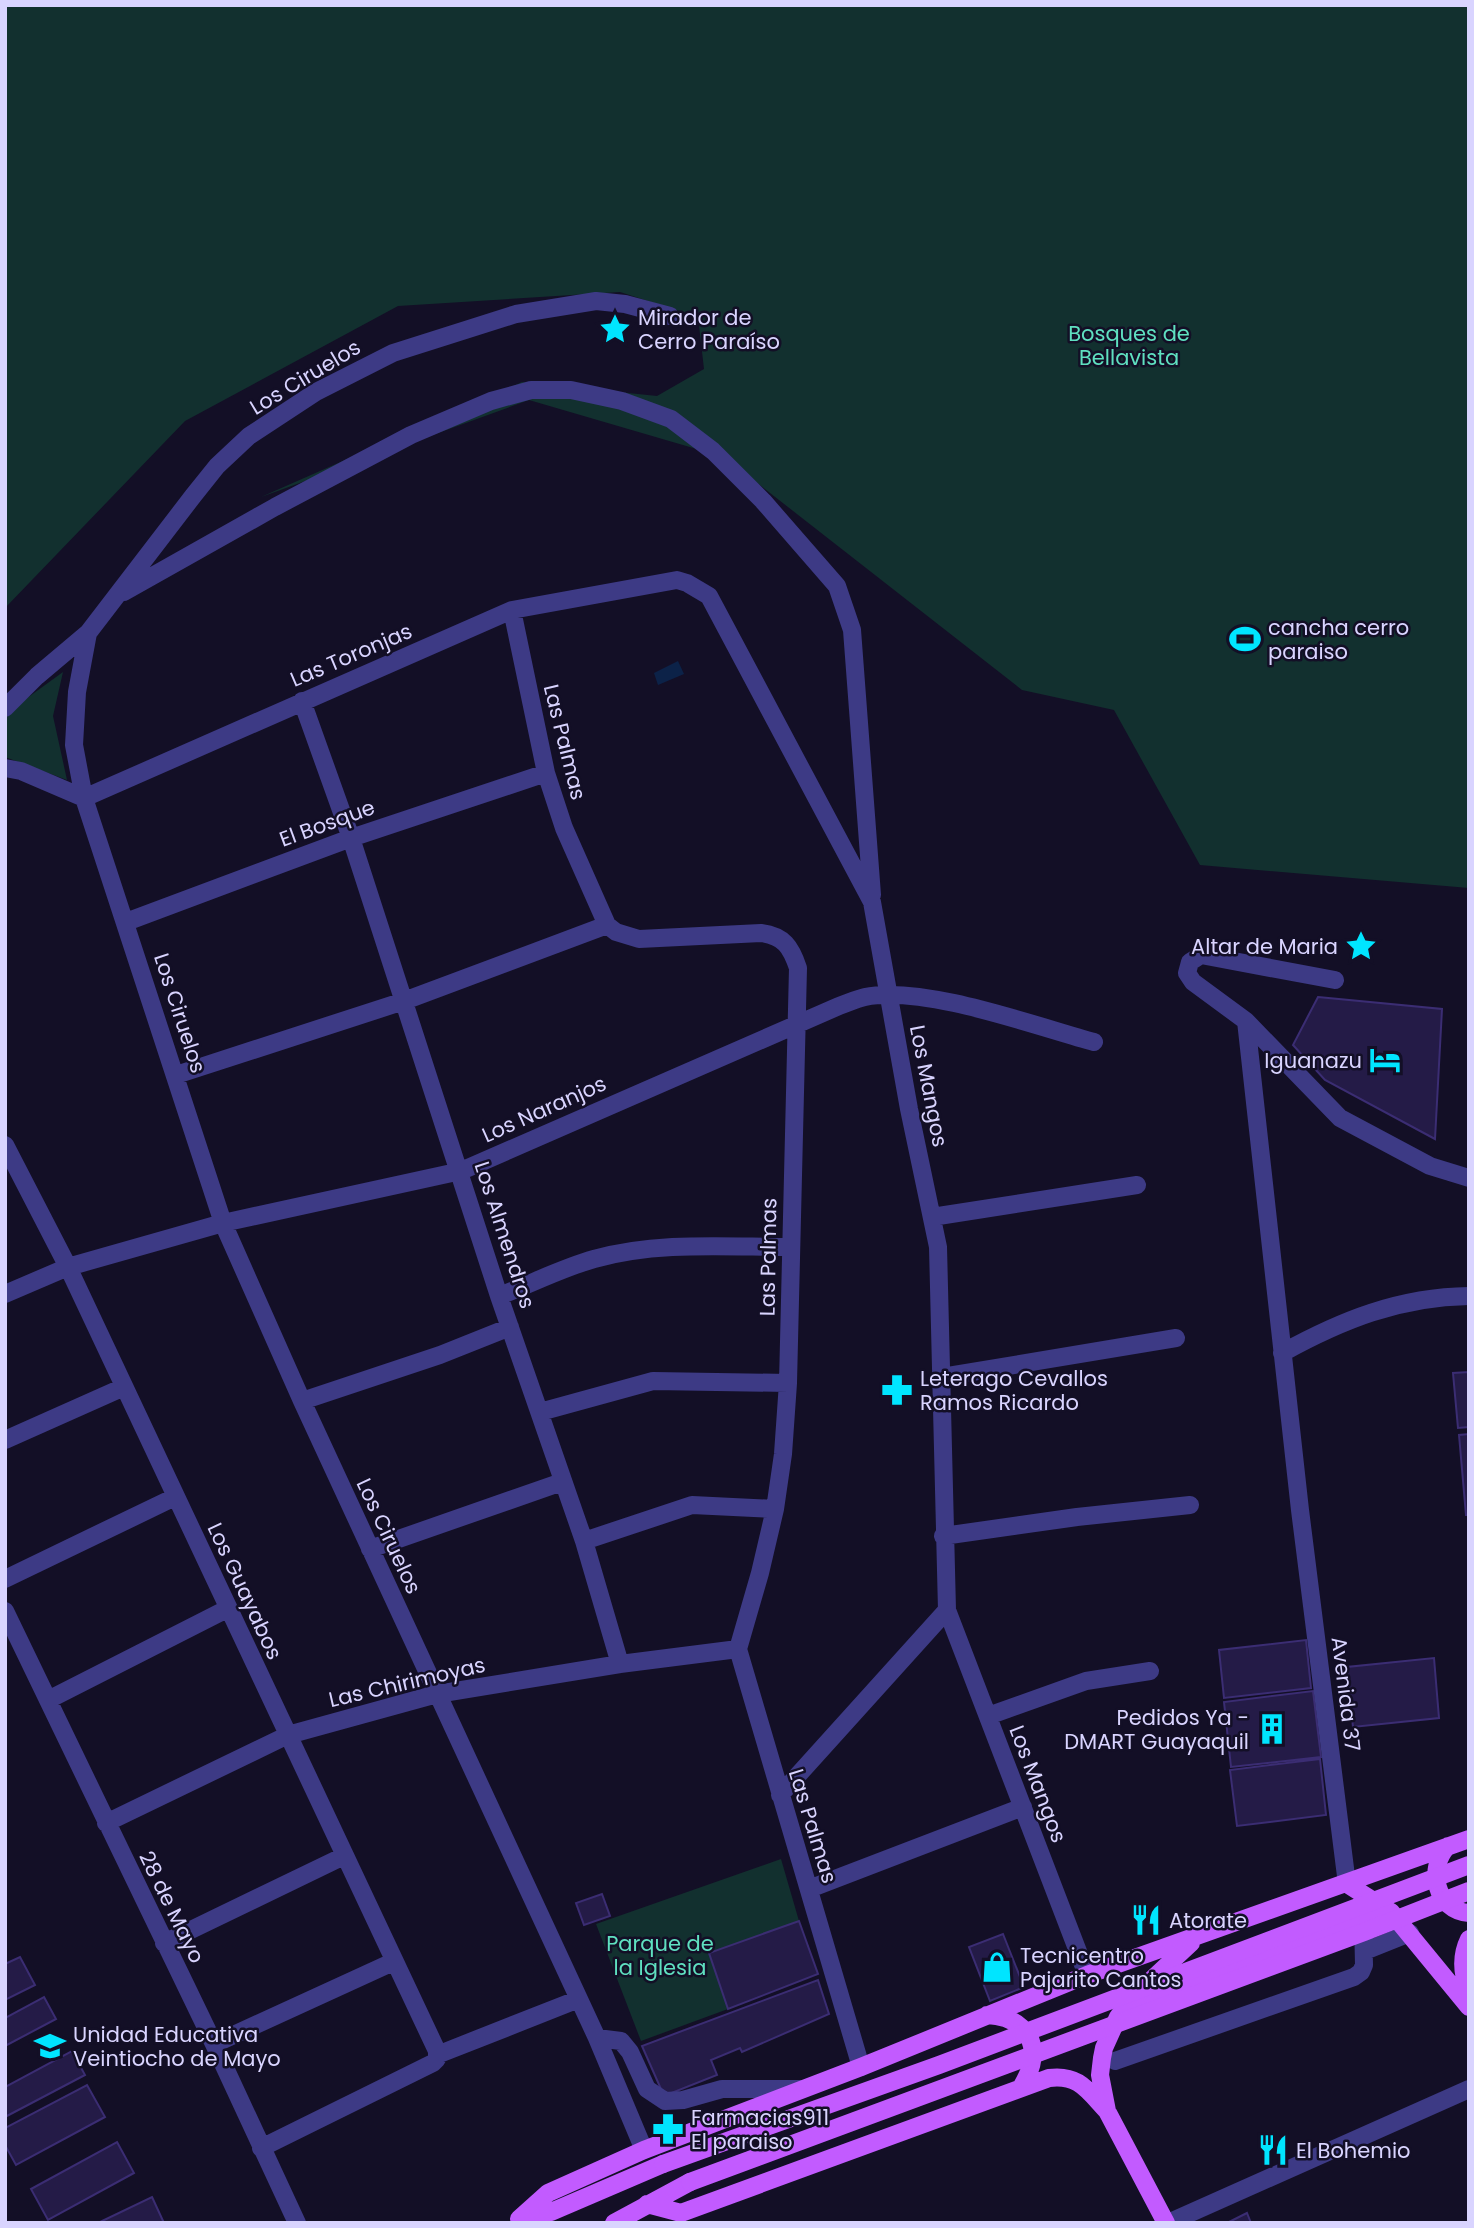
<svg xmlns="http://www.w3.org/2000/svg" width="1474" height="2228" viewBox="0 0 1474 2228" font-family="Poppins,sans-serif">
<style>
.green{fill:#12302f}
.water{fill:#0c2248}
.building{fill:#241b47;stroke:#3b2d73;stroke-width:2}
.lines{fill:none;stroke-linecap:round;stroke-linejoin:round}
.minor{stroke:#3d3a85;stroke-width:18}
.major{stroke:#c25bff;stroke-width:18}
.major-bridge{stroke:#c25bff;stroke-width:18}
.labels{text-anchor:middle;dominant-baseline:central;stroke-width:5;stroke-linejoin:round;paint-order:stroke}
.poi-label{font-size:21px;fill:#d9d4ff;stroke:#130f26;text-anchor:start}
.park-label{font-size:21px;fill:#5fe0c0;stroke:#130f26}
.street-label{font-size:21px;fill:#d9d4ff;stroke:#130f26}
</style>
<rect width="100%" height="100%" fill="#130f26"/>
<!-- green -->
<path class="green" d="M5 5H1469V888L1200 865 1114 710 1022 690 724 457 529 400 261 497 522 382 657 396 704 369 698 317 620 292 398 306 185 421 5 608Z
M63 672 53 716 67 780 5 757V718L23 701Z
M781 1859 799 1921 709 1953 728 2009 641 2041 596 1924Z"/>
<!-- water -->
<path class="water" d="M678 661 684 674 658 685 654 673Z"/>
<!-- building -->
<path class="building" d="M1318 997 1442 1009 1435 1139 1325 1080 1293 1045Z
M1469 1372V1427L1458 1428 1453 1373Z
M1469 1434V1515H1466L1459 1435Z
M1306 1640 1311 1688 1224 1698 1219 1650Z
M1434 1658 1439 1718 1353 1727 1347 1667Z
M1313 1691 1321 1757 1231 1767 1224 1702Z
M1320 1759 1326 1815 1237 1826 1230 1770Z
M602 1894 610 1916 584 1925 576 1903Z
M799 1921 818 1974 728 2009 709 1953Z
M1003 1934 1024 1987 990 2001 969 1947Z
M20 1957 35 1985 5 2000V1964Z
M818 1980 829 2014 742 2052 740 2048 711 2060 717 2075 664 2096 642 2046Z
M44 1997 56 2019 5 2046V2018Z
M72 2051 85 2075 5 2117V2087Z
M87 2085 105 2117 16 2165 5 2145V2128Z
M117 2142 134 2173 48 2220 31 2189Z
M152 2197 164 2223H98Z
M1247 2213 1251 2223H1227Z"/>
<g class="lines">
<!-- minor -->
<path class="minor" d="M124 592 275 507 411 435 491 401 531 390H571L622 401 671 419 713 451 763 501 837 586 852 630 872 895
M512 610 546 773 564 828 607 925 616 932 639 939 761 933C784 936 791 947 798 968L788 1383 783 1454 775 1509 760 1573 738 1649 861 2067
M302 701 351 838 499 1296 584 1541 620 1664
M5 708 37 676 88 633
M5 768 21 771 84 798 512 610 677 580 687 583 709 596 872 902 909 1109 938 1247 947 1610 780 1795
M126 922 351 838 546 773
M1335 980 1201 955 1190 962 1187 973 1193 982 1246 1021 1340 1118 1430 1166 1469 1178
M1246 1021 1300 1510 1347 1884
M176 1075 404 1001 607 925
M5 1145 68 1267 437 2051V2059L433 2063 261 2148
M932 1217 1137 1185
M5 1294 68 1267 223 1223 461 1171 839 1006C848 1003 856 999 865 997 924 985 1035 1026 1094 1042
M499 1296C531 1284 562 1268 594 1259 657 1241 727 1247 791 1247
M1282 1353C1342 1320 1399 1297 1469 1296
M942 1377 1176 1338
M302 1401 440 1355 510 1327
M540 1412 653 1381 788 1383
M5 1440 124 1387
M943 1536 1077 1517 1190 1505
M584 1541 692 1505 775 1509
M370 1549 562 1482
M5 1579 175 1497
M947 1610 1087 1975
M5 1611 214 2044 297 2223
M48 1700 227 1609
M988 1716 1086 1681 1150 1671
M106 1823 288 1735 437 1694 620 1664 738 1649
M809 1889 1023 1807
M164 1943 344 1856
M1365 1951 1410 1933
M597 2038 621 2041 630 2052 647 2089 665 2101 683 2100 722 2089H802
M214 2044 393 1962
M437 2055 579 1999
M1115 2061 1354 1977 1361 1972 1364 1965 1363 1919
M644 2150 597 2038 302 1401 223 1223 84 798 74 745 77 692 88 633 193 496 217 466 249 436 316 392 393 353 516 314 596 301 625 304 670 316
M1168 2223 1469 2089"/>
<!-- major -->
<path class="major" d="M1448 1846C1426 1868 1436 1911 1469 1913
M1347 1884 1391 1912 1469 2007
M1469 1939C1460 1957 1462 1974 1469 1992
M1127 2012 1146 2000 1363 1916 1381 1911 1391 1912
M987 2015C1013 2016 1037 2031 1032 2061 1031 2071 1025 2080 1021 2088
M647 2204 681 2213 1049 2078C1079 2074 1088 2091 1107 2111
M519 2219 548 2193 644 2150 861 2067 1087 1975 1469 1839
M521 2219 551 2212 663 2164
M614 2223 690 2182
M1166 2223 1107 2111 1100 2075 1102 2058 1104 2048 1118 2017 1132 1998 1191 1943"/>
<!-- major-bridge -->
<path class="major-bridge" d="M663 2164 939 2065 1469 1865
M690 2182 1364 1932 1469 1891"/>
</g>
<!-- icons -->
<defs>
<symbol id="sight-bare" viewBox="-9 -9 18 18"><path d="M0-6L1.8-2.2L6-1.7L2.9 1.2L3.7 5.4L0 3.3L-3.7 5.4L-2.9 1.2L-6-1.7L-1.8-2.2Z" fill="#00e5ff" stroke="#130f26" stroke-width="2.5" paint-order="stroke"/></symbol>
<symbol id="stadium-bare" viewBox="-9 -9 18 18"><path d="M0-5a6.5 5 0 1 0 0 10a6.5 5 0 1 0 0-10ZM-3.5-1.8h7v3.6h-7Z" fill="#00e5ff" stroke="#130f26" stroke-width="2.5" paint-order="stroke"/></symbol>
<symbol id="hotel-bare" viewBox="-9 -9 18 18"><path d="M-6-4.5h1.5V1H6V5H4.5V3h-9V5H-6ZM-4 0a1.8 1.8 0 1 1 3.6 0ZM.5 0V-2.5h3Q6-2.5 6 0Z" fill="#00e5ff" stroke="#130f26" stroke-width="2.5" paint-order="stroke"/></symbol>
<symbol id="pharmacy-bare" viewBox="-9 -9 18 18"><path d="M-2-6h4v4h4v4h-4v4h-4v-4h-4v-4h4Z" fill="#00e5ff" stroke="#130f26" stroke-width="2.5" paint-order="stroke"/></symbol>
<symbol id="building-bare" viewBox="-9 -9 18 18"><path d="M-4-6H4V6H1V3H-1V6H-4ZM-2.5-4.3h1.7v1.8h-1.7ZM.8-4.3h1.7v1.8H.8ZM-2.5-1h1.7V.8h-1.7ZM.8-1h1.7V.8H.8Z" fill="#00e5ff" stroke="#130f26" stroke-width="2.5" paint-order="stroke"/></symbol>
<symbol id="restaurant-bare" viewBox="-9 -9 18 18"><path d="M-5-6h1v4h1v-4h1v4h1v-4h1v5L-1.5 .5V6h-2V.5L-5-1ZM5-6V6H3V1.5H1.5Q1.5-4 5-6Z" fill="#00e5ff" stroke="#130f26" stroke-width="2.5" paint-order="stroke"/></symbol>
<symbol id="shop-bare" viewBox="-9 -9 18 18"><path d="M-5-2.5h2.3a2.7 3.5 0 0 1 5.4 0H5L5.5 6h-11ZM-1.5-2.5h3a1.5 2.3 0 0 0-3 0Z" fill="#00e5ff" stroke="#130f26" stroke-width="2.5" paint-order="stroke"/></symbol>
<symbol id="school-bare" viewBox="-9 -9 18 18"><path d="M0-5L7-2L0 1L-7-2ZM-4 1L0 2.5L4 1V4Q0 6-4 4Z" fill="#00e5ff" stroke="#130f26" stroke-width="2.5" paint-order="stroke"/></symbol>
</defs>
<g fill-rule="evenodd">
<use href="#sight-bare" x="593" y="307" width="44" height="44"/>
<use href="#stadium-bare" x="1223" y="617" width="44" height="44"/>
<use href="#sight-bare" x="1339" y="924" width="44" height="44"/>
<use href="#hotel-bare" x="1363" y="1038" width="44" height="44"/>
<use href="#pharmacy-bare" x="875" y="1368" width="44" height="44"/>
<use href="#building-bare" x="1250" y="1707" width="44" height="44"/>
<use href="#restaurant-bare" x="1124" y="1898" width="44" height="44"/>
<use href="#shop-bare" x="975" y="1945" width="44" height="44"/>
<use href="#school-bare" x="28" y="2024" width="44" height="44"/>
<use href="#pharmacy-bare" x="646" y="2107" width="44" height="44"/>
<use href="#restaurant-bare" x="1251" y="2128" width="44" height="44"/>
</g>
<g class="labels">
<!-- poi labels -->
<g class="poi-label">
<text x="638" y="317">Mirador de<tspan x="638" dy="24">Cerro Paraíso</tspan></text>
<text x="1268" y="627">cancha cerro<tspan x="1268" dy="24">paraiso</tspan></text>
<text x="1338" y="946" text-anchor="end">Altar de Maria</text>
<text x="1362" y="1060" text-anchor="end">Iguanazu</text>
<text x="920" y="1378">Leterago Cevallos<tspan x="920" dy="24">Ramos Ricardo</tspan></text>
<text x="1249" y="1717" text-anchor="end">Pedidos Ya -<tspan x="1249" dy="24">DMART Guayaquil</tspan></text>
<text x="1169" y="1920">Atorate</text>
<text x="1020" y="1955">Tecnicentro<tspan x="1020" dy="24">Pajarito Cantos</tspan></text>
<text x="73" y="2034">Unidad Educativa<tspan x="73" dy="24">Veintiocho de Mayo</tspan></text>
<text x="691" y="2117">Farmacias911<tspan x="691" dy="24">El paraiso</tspan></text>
<text x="1296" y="2150">El Bohemio</text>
</g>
<!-- park labels -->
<g class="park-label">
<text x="1129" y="333">Bosques de<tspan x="1129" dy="24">Bellavista</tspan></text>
<text x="660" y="1943">Parque de<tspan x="660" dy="24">la Iglesia</tspan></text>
</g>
<!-- street labels -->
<g class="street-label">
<text transform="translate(305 377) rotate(-31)">Los Ciruelos</text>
<text transform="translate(351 655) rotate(-23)">Las Toronjas</text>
<text transform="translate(565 742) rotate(76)">Las Palmas</text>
<text transform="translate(327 823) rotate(-20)">El Bosque</text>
<text transform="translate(180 1013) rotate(72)">Los Ciruelos</text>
<text transform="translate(929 1086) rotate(79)">Los Mangos</text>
<text transform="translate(544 1109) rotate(-24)">Los Naranjos</text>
<text transform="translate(505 1235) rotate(72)">Los Almendros</text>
<text transform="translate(768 1257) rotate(-89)">Las Palmas</text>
<text transform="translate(389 1536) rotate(65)">Los Ciruelos</text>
<text transform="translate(245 1591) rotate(65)">Los Guayabos</text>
<text transform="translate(407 1682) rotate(-13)">Las Chirimoyas</text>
<text transform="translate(1346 1694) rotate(83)">Avenida 37</text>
<text transform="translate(1038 1784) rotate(69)">Los Mangos</text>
<text transform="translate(813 1826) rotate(73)">Las Palmas</text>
<text transform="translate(172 1907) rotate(64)">28 de Mayo</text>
</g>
</g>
<!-- border -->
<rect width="1474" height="2228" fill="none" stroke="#d9d4ff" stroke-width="14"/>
</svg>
